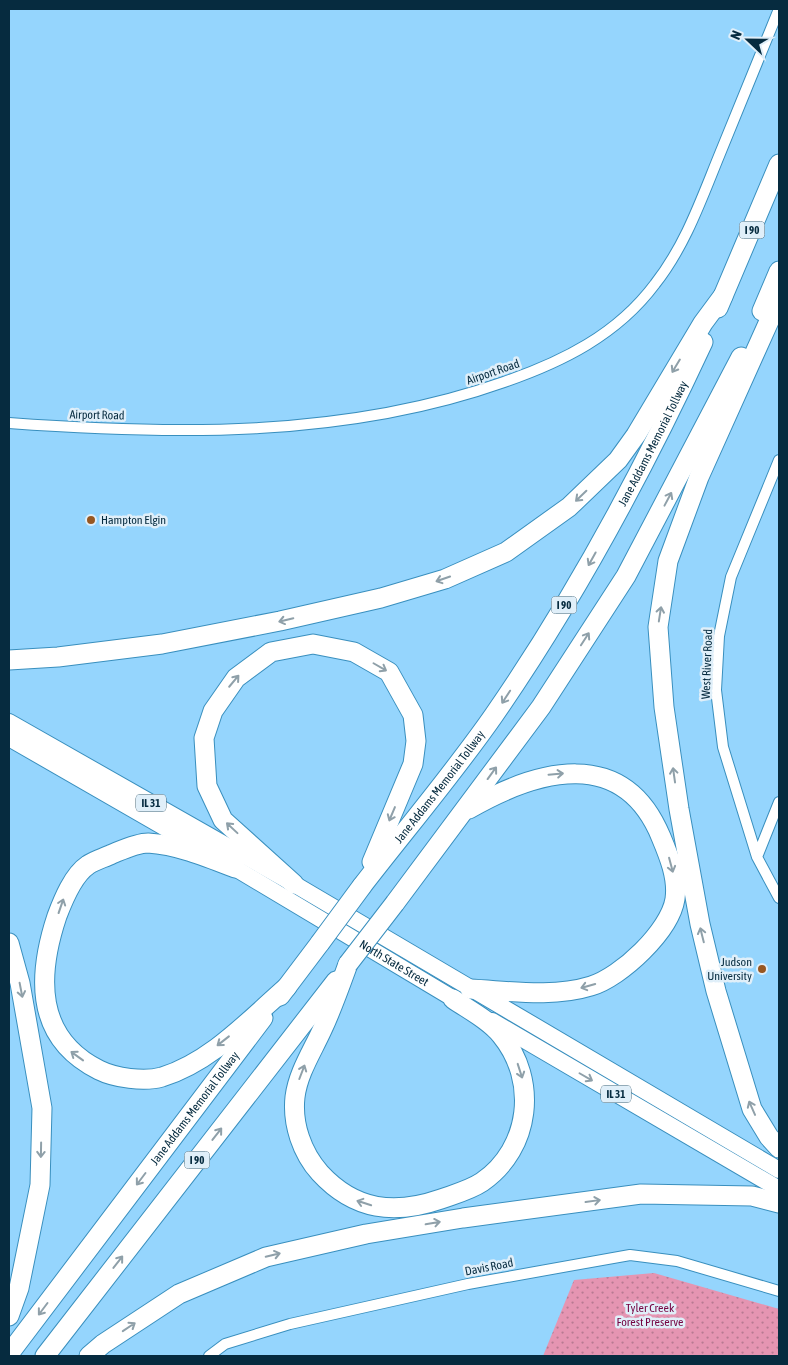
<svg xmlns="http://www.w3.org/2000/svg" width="788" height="1365" viewBox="0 0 788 1365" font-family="'Asap Condensed',sans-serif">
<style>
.park{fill:url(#park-dots)}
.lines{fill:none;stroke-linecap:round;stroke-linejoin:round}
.street-casing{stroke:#398fbe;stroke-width:12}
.primary-casing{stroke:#398fbe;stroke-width:18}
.highway-casing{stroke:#398fbe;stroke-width:21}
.street{stroke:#fff;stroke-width:10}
.primary{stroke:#fff;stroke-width:16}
.highway{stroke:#fff;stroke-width:19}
.highway-bridge-casing{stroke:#398fbe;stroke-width:21;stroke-linecap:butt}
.highway-bridge{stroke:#fff;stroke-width:19}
.oneway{stroke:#8fa0a9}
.poi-dot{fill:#975721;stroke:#e0eff9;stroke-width:2}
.labels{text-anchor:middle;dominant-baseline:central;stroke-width:5;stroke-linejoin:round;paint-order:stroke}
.shield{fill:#e0eff9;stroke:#476677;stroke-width:1}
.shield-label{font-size:11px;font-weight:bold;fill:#062b3f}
.street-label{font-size:12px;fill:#062b3f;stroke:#e0eff9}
.poi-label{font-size:12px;fill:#062b3f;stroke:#e0eff9;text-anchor:start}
.park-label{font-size:12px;fill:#740341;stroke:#e0eff9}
</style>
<defs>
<pattern id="park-dots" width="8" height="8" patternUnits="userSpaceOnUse" patternTransform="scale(1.25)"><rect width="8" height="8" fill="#e595b2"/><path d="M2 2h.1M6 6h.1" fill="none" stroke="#b87a92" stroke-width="1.8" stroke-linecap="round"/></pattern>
</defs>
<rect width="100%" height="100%" fill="#95d5fd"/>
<!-- park -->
<path class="park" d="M654 1273 779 1309V1356H543L574 1280Z"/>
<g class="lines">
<defs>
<path id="street" d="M9 423C174 435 346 438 504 382 562 362 617 335 655 284 685 246 701 200 719 156 739 107 759 58 779 9
M779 460 731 577 719 636 716 690 723 747 757 857 779 898
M757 857 779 802
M209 1356 225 1344 290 1324 468 1284 630 1255 677 1261 779 1291"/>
<g id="primary">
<path d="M9 722 294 884 779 1170"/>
<path id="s1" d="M9 738 235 868 464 1005"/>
<path d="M492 1021 779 1189"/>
</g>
<g id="highway">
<path d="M779 299 699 477 668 561 658 627 664 707 679 809 700 924 716 991 752 1109 769 1137 779 1148"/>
<path d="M718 308 779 164"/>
<path d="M762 311 779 271"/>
<path d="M9 660 58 657 162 644 280 621 381 598 445 579 506 552 569 507 618 460 636 435 703 323 723 296"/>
<path d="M469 809C537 770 623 745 661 837 669 856 678 878 675 899 670 931 621 977 591 986 552 998 510 991 470 989"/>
<path d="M235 868C207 857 178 845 148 843 137 843 122 850 112 854 104 858 95 860 88 865 73 875 63 900 57 916 37 976 35 1038 99 1070 115 1078 144 1082 162 1077 211 1062 249 1020 287 987"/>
<path d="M294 884 223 820 207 786 204 738 213 711 236 678 271 652 313 644 354 652 389 672 413 715 416 741 413 764 372 862"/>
<path id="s2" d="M362 886C406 829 453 774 494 715 575 598 643 471 703 342"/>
<path d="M395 903 541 707 626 576 741 357"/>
<path d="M9 943 20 983 42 1108 40 1185 19 1288 9 1316"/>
<path d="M348 964C340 986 332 1009 322 1030 312 1052 298 1073 295 1097 292 1124 302 1153 320 1173 355 1211 395 1215 441 1199 455 1194 470 1190 482 1182 531 1148 538 1080 501 1035 489 1020 469 1010 453 999"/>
<path d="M280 996 320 943"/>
<path id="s3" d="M9 1354 263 1018"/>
<path d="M45 1356 336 981"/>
<path d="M89 1356 103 1344 179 1294 266 1257 366 1234 463 1218 641 1194 752 1196 779 1203"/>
</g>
</defs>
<!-- street casing -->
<use href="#street" class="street-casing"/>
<!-- primary casing -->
<use href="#primary" class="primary-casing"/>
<!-- highway casing -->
<use href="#highway" class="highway-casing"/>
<!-- street -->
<use href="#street" class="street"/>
<!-- primary -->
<use href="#primary" class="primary"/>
<!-- highway -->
<use href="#highway" class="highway"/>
<defs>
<path id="highway-bridge" d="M320 943 362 886
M348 964 395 903"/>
</defs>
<!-- highway-bridge casing -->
<use href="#highway-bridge" class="highway-bridge-casing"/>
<!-- highway-bridge -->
<use href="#highway-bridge" class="highway-bridge"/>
</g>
<!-- one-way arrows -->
<defs><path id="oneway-shaft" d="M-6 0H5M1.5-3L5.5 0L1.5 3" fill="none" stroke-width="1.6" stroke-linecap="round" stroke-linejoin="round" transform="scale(1.25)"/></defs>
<g class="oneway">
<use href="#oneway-shaft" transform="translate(676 366) rotate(121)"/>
<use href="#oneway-shaft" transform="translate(581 496) rotate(136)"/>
<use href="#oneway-shaft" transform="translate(668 499) rotate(-62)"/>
<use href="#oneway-shaft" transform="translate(592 559) rotate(119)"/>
<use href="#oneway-shaft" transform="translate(443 579) rotate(161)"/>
<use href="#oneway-shaft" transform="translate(660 614) rotate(-81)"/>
<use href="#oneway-shaft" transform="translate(286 620) rotate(167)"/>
<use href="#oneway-shaft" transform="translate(585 639) rotate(-57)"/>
<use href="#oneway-shaft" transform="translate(380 667) rotate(30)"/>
<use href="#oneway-shaft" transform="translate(234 681) rotate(-50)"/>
<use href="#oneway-shaft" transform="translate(506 697) rotate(123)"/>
<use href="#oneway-shaft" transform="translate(492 773) rotate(-54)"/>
<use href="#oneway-shaft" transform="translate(556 774) rotate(-5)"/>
<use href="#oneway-shaft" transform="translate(674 775) rotate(-98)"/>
<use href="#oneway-shaft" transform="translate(392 814) rotate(113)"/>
<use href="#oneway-shaft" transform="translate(232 828) rotate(-137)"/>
<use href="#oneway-shaft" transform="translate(671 865) rotate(75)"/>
<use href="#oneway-shaft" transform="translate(61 906) rotate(-71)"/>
<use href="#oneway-shaft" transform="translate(702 935) rotate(-104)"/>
<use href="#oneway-shaft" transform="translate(588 986) rotate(164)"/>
<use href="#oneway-shaft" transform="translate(21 990) rotate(79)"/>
<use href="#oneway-shaft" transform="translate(223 1041) rotate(142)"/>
<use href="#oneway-shaft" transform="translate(77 1056) rotate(-144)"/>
<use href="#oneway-shaft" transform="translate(520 1071) rotate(72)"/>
<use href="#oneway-shaft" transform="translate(302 1072) rotate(-69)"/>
<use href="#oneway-shaft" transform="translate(586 1077) rotate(30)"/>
<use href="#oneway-shaft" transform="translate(752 1108) rotate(-114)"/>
<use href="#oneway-shaft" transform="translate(217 1134) rotate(-52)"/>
<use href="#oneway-shaft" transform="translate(41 1150) rotate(91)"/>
<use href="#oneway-shaft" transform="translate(141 1179) rotate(127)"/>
<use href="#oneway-shaft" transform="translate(593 1201) rotate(-8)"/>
<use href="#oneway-shaft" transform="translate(364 1203) rotate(-162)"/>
<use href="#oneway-shaft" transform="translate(433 1223) rotate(-10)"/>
<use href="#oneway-shaft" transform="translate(273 1255) rotate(-13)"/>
<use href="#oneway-shaft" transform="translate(118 1262) rotate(-52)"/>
<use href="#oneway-shaft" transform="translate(43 1309) rotate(127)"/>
<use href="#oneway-shaft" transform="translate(129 1327) rotate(-34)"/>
</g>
<!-- markers -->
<g class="poi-dot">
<circle cx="91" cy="520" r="5"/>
<circle cx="762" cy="969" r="5"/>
</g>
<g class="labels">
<!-- shield labels -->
<g class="shield">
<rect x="739.5" y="221.5" width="25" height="17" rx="4"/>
<rect x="551.5" y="596.5" width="25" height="17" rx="4"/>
<rect x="136" y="794.5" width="30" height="17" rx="4"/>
<rect x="601" y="1085.5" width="30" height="17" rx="4"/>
<rect x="184.5" y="1151.5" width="25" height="17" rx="4"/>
</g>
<g class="shield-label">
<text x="752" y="230">I 90</text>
<text x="564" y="605">I 90</text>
<text x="151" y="803">IL 31</text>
<text x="616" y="1094">IL 31</text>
<text x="197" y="1160">I 90</text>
</g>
<!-- street labels -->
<g class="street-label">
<text transform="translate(493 372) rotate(-19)">Airport Road</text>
<text transform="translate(97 415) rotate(1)">Airport Road</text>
<text stroke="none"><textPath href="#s2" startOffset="531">Jane Addams Memorial Tollway</textPath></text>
<text transform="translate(707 664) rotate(-88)">West River Road</text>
<text stroke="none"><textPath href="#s2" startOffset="126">Jane Addams Memorial Tollway</textPath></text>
<text stroke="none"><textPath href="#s1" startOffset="446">North State Street</textPath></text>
<text stroke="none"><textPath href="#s3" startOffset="308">Jane Addams Memorial Tollway</textPath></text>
<text transform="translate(489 1267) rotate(-11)">Davis Road</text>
</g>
<!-- poi labels -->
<g class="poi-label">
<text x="101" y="520">Hampton Elgin</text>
<text x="752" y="962" text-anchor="end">Judson<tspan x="752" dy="14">University</tspan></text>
</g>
<!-- park labels -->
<g class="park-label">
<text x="650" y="1308">Tyler Creek<tspan x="650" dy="14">Forest Preserve</tspan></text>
</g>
</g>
<!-- border -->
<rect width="788" height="1365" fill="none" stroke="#062b3f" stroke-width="20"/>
<!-- north arrow -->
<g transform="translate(748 40) rotate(292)" stroke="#e0eff9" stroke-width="4" paint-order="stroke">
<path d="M0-4L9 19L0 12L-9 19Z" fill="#062b3f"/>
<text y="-8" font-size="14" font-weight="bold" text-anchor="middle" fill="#062b3f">N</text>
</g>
</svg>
